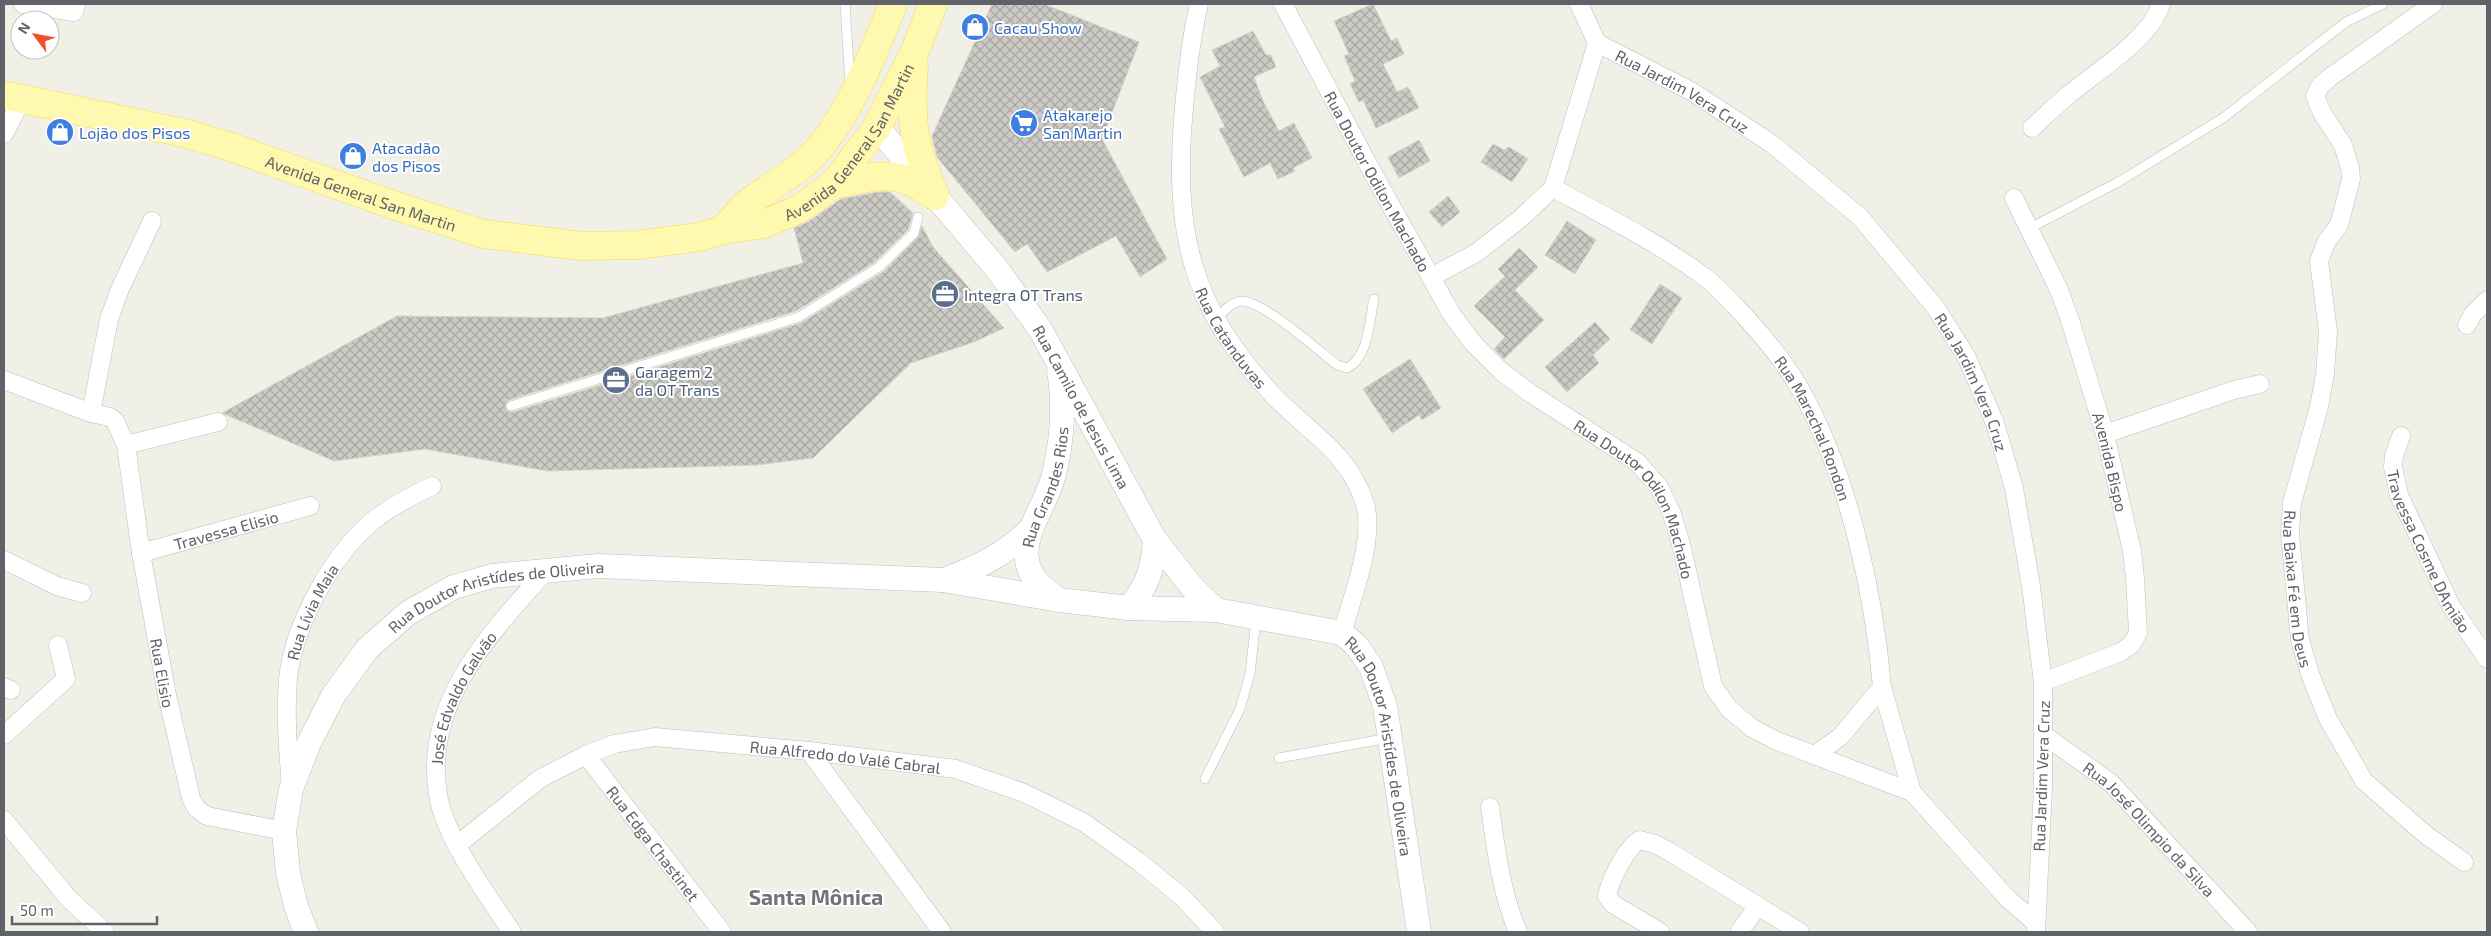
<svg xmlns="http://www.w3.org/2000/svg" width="2491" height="936" viewBox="0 0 2491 936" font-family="'Exo 2',sans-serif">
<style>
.building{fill:url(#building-cross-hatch);stroke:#d6d3c5}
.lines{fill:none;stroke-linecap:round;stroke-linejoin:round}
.lane-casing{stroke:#bcbec3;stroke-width:10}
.street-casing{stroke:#bcbec3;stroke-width:19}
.secondary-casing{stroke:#bdbfc5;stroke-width:25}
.primary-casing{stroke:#f7d95b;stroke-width:29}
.lane{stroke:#fff;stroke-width:9}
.street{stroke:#fff;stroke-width:18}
.secondary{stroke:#fff;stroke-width:24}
.primary{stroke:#fff9af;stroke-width:28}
.labels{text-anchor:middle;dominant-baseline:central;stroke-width:4;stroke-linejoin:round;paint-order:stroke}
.shop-label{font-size:16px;fill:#366cbe;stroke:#fff;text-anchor:start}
.street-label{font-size:16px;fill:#5f6268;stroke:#fff}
.service-label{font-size:16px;fill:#4e5e75;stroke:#fff;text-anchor:start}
.district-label{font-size:21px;font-weight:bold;fill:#70747a;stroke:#fff}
</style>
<defs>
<pattern id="building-cross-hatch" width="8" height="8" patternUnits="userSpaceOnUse" patternTransform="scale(1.25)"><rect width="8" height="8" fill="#cccac4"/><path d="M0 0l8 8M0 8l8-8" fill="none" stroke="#a9a7a3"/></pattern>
</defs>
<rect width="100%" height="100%" fill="#f1f0e7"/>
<!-- building -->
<path class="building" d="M992 4H1044L1139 42 1102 139 1167 259 1140 277 1116 236 1047 272 1027 244 1015 252 937 157 932 136Z
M1373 4 1391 41 1397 38 1404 54 1383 64 1397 92 1408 87 1419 108 1376 128 1363 100 1359 102 1350 84 1355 81 1344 56 1349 54 1334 21Z
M1253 31 1266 55H1271L1276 67 1254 77 1263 101 1279 131 1294 123 1312 158 1293 168 1295 171 1278 179 1270 163 1244 177 1219 129 1225 127 1200 77 1220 66 1212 50Z
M1419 140 1430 161 1399 178 1388 157Z
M1493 144 1504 150 1509 147 1528 159 1512 182 1481 162Z
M878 192H890L913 213 908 230 875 262 796 311 509 400 505 405 507 411 513 412 801 323 883 272 918 237 922 226 933 247 1004 328 974 342 911 363 813 458 757 465 547 471 425 449 334 461 222 413 397 316 603 318 803 263 794 228 808 222 841 199Z
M1448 196 1460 212 1442 227 1429 212Z
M1567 221 1596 240 1575 274 1545 255Z
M1519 248 1538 267 1515 290 1544 320 1504 359 1494 349 1505 337 1474 306 1505 276 1498 269Z
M1660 284 1682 298 1652 344 1630 330Z
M1595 322 1610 339 1593 355 1599 363 1567 392 1545 367Z
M1410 359 1441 408 1422 420 1419 415 1392 433 1363 389Z"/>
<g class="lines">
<defs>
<path id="lane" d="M845 4 850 83
M2030 228 2120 181 2223 118 2346 22 2383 4
M1216 319C1223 312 1231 302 1241 301 1262 300 1318 350 1337 365L1347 368C1369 357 1369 322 1374 299
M511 406 799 317 879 267 914 233 918 217
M1279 758 1389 738
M1205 779 1240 709 1250 674 1256 619"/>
<g id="street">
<path d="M23 4 74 12 76 4"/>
<path id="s1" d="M1199 4C1191 38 1187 73 1184 108 1173 229 1189 306 1274 396 1309 433 1349 452 1365 504 1375 540 1352 598 1342 633"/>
<path id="s2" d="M1283 4 1370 168 1452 315 1473 343 1501 371 1530 393 1637 462 1659 487 1672 514 1681 544 1713 686 1729 709 1752 728 1777 741 1912 792 2008 899 2036 923"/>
<path id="s3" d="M1579 4 1597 43 1691 91 1772 144 1860 217 1936 308 1967 358 1995 423 2014 488 2031 586 2043 682V787L2036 932"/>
<path id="s4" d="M2433 4 2329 78 2320 86 2315 96 2322 113 2343 145 2350 168 2351 179 2339 225 2327 241 2319 261 2328 332 2325 374 2319 407 2292 503 2290 534 2300 640 2310 674 2328 719 2364 781 2426 835 2464 862"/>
<path d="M2032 128C2043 118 2054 107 2066 97 2094 73 2151 39 2161 4"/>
<path d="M4 134 22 99"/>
<path id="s5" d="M1553 188C1605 216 1659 243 1706 278 1717 286 1726 297 1736 307 1759 331 1782 358 1799 387 1847 471 1874 591 1882 687L1840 737 1816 754"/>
<path id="s6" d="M2014 198 2059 290 2070 320 2105 434 2132 551 2135 578 2138 633 2132 644 2121 652 2043 682"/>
<path d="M1431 277 1476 253 1521 218 1553 188 1597 43"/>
<path d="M2467 325 2473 314 2487 300"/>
<path id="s7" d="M4 380 91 413 110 417 115 421 126 445 141 553 167 695 191 798 196 808 207 816 284 831"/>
<path d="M91 413 109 319 120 289 152 221"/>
<path d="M2105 434 2234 390 2260 384"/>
<path id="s8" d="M2401 436 2394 456 2393 467 2399 495 2451 606 2487 659"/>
<path d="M126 445 218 422"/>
<path id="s9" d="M141 553 310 506"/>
<path d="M4 560 57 586 82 593"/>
<path d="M4 687 11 690"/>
<path d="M1882 687 1912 792"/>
<path d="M4 735 66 679 58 645"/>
<path id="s10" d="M2044 735 2111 783 2248 932"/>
<path d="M809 751 942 932"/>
<path id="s11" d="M586 755 722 932"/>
<path id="s12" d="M291 786C288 750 285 715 288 679 294 623 334 550 379 516 396 504 413 495 432 486"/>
<path d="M1490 807C1496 850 1501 892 1518 932"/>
<path d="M4 820 69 899 105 932"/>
<path id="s13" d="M457 845 541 778 586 755 614 744 655 737 809 751 956 769 1024 793 1083 822 1138 861 1181 896 1215 932"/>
<path id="s14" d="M512 932C488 896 448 842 439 800 420 706 489 634 547 570"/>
<path d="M1660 932 1613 904 1607 896C1610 881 1626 847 1640 840L1655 844 1670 852 1800 932"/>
<path d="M1739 932 1758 906"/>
</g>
<g id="secondary">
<path id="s15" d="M877 127 997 269 1040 329 1155 540 1193 588 1216 610"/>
<path d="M944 580C977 568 1005 554 1030 530"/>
<path id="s16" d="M1059 600C1044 589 1030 580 1027 560 1022 534 1046 504 1053 478 1062 444 1065 405 1059 371"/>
<path d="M1129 608C1148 584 1153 570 1155 540"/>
<path id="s17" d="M306 932 296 906 288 873 284 831 291 789 309 743 333 696 367 649 408 613 454 587 492 576 598 566 943 580 1059 600 1129 608 1216 610 1342 633 1357 646 1371 667 1385 706 1419 932"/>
</g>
<g id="primary">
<path d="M914 65C910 121 913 144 935 196"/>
<path id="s18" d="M4 95 184 133 228 146 399 207 484 234 581 246 638 245 699 237 723 230 764 224 799 209 833 185 877 127 915 51 933 4"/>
<path d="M833 185C857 180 880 172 904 179 914 182 926 191 935 196"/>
<path d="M723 230C732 221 740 209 749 202 769 188 790 176 808 160 846 124 874 53 893 4"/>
</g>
</defs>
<!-- lane casing -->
<use href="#lane" class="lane-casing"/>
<!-- street casing -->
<use href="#street" class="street-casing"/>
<!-- secondary casing -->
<use href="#secondary" class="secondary-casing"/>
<!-- primary casing -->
<use href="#primary" class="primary-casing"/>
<!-- lane -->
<use href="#lane" class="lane"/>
<!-- street -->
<use href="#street" class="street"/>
<!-- secondary -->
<use href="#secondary" class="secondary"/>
<!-- primary -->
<use href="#primary" class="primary"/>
</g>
<!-- icons -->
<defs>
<symbol id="shop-disc" viewBox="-11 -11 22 22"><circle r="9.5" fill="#3f7fe0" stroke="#fff"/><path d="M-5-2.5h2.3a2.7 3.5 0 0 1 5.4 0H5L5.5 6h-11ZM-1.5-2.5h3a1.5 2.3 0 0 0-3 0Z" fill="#fff"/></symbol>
<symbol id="supermarket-disc" viewBox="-11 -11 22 22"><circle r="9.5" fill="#3f7fe0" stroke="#fff"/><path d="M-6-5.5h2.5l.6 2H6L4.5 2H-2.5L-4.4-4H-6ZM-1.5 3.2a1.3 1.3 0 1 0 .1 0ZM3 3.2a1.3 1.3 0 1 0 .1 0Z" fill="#fff"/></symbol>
<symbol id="office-disc" viewBox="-11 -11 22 22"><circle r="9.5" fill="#5c6f8a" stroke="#fff"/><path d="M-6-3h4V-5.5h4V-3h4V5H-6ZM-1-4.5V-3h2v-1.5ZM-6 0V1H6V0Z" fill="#fff"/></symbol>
</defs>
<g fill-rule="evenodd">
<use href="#shop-disc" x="959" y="11" width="32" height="32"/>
<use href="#supermarket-disc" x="1008" y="107" width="32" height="32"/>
<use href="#shop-disc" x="44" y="116" width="32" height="32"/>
<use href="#shop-disc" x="337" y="140" width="32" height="32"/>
<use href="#office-disc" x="929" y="278" width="32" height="32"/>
<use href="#office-disc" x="600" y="364" width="32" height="32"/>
</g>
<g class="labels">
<!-- shop labels -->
<g class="shop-label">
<text x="994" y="27">Cacau Show</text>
<text x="1043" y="114">Atakarejo<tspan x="1043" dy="18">San Martin</tspan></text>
<text x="79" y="132">Lojão dos Pisos</text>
<text x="372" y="147">Atacadão<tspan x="372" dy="18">dos Pisos</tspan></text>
</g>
<!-- street labels -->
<g class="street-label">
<text stroke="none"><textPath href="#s3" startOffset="141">Rua Jardim Vera Cruz</textPath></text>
<text stroke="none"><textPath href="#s18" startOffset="906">Avenida General San Martin</textPath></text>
<text stroke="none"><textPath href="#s2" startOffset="201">Rua Doutor Odilon Machado</textPath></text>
<text stroke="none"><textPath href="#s18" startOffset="371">Avenida General San Martin</textPath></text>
<text stroke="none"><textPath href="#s1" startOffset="346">Rua Catanduvas</textPath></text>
<text stroke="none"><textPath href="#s3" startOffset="561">Rua Jardim Vera Cruz</textPath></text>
<text stroke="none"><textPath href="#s15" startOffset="348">Rua Camilo de Jesus Lima</textPath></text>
<text stroke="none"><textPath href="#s5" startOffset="365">Rua Marechal Rondon</textPath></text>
<text stroke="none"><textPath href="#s6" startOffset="282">Avenida Bispo</textPath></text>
<text stroke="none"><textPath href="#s16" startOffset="129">Rua Grandes Rios</textPath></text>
<text stroke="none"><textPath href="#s2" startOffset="621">Rua Doutor Odilon Machado</textPath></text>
<text stroke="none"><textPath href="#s9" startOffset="88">Travessa Elisio</textPath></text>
<text stroke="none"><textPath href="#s8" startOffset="124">Travessa Cosme DAmião</textPath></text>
<text stroke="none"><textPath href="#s4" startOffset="665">Rua Baixa Fé em Deus</textPath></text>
<text stroke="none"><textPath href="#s17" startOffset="452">Rua Doutor Aristídes de Oliveira</textPath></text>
<text stroke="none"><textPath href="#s12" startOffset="179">Rua Lívia Maia</textPath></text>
<text stroke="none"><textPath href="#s7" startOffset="376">Rua Elisio</textPath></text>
<text stroke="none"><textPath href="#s14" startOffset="260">José Edvaldo Galvão</textPath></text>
<text stroke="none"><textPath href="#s17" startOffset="1432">Rua Doutor Aristídes de Oliveira</textPath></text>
<text stroke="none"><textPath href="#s13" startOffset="421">Rua Alfredo do Valê Cabral</textPath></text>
<text transform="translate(2041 776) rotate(-88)">Rua Jardim Vera Cruz</text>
<text stroke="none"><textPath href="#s10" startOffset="142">Rua José Olimpio da Silva</textPath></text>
<text stroke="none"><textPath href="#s11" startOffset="111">Rua Edga Chastinet</textPath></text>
</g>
<!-- service labels -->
<g class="service-label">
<text x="964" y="294">Integra OT Trans</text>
<text x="635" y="371">Garagem 2<tspan x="635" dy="18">da OT Trans</tspan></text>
</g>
<!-- district labels -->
<g class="district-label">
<text x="816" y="896">Santa Mônica</text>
</g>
</g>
<!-- border -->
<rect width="2491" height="936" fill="none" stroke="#5f6268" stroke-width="10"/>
<!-- north arrow -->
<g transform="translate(35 35) rotate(302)"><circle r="24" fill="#ffffff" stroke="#bfc0c3"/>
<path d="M0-4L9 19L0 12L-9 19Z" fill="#f0502f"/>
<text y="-8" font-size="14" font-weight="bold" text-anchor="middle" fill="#5f6268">N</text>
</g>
<!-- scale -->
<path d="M12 916v8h145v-8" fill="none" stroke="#5f6268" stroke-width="2.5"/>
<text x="20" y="916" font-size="15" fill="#5f6268" stroke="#ffffff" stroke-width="4" paint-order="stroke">50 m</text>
</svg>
